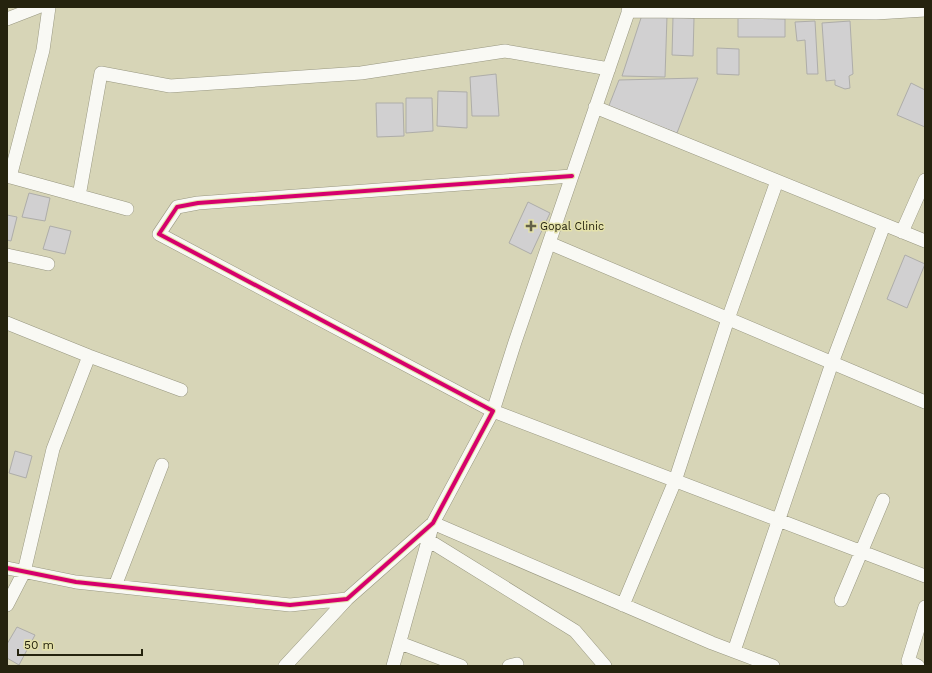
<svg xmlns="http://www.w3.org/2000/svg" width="932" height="673" viewBox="0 0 932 673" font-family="'Work Sans',sans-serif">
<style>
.building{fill:#d1d0d1;stroke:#aeada9}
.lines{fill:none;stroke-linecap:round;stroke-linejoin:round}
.street-casing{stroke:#989780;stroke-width:14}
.street{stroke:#f9f9f4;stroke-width:13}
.cycleway-casing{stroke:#e4e1aa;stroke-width:6}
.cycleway{stroke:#d6006c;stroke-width:4}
.poi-dot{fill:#636149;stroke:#e4e1aa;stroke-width:1.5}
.labels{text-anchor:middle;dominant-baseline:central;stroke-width:3;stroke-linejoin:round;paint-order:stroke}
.poi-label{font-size:11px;fill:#25230e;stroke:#e4e1aa;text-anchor:start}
</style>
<rect width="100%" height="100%" fill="#d7d5b7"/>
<!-- building -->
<path class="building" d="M642 15 667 16 665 77 622 76Z
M673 17 694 18 693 56 672 55Z
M738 18 785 19V37H738Z
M815 21 818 74H807L805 40 797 41 795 22Z
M850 21 853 74 849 76 850 88 845 89 835 85V80L826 81 822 23Z
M717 48 739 49V75L717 74Z
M496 74 499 116H472L470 77Z
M698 78 677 133 608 108 619 80Z
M911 83 925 90V127L897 115Z
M438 91 467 92V128L437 126Z
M406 98H432L433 131 406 133Z
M376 103H403L404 136 377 137Z
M29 193 50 198 45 221 22 217Z
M528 202 550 213 531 254 509 243Z
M7 215 17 217 11 241 7 240Z
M50 226 71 231 65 254 43 249Z
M905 255 925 264 907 308 887 299Z
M15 451 32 456 26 478 9 473Z
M17 627 35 635 19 665 7 658V644Z"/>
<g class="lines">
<defs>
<path id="street" d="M630 7 515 342 493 411 925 576
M628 11 876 13 925 10
M7 19 38 7
M595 107 925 241
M7 176 127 209
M10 177 43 50 49 7
M79 196 101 73 170 86 361 73 505 51 609 69
M902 232 925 180
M549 243 925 402
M7 255 48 264
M7 323 89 356 181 390
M428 540 575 631 605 666
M7 568 76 582 290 605 347 599 433 523 493 411 159 234 177 207 198 203 572 176
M115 586 162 465
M841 600 883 500
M7 605 24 572 53 449 89 356
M623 605 675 481 728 319 777 181
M400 643 461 666
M734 651 832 363 884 225
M285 666 347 599
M393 666 433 523 712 643 773 666
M509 666 517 664
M918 666 908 661 925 607"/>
</defs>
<!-- street casing -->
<use href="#street" class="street-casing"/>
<!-- street -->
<use href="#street" class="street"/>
<defs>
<path id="cycleway" d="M7 568 76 582 290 605 347 599 433 523 493 411 159 234 177 207 198 203 572 176"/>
</defs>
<!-- cycleway casing -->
<use href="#cycleway" class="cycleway-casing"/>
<!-- cycleway -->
<use href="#cycleway" class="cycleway"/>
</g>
<!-- markers -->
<path class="poi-dot" d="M529 220h4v4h4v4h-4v4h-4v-4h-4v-4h4z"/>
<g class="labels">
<!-- poi labels -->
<g class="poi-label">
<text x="540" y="226">Gopal Clinic</text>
</g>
</g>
<!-- border -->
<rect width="932" height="673" fill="none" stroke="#25230e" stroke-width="16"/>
<!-- scale -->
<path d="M18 649v6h124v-6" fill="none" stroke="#25230e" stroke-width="2"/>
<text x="24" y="649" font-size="12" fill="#25230e" stroke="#e4e1aa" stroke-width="3" paint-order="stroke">50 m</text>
</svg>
